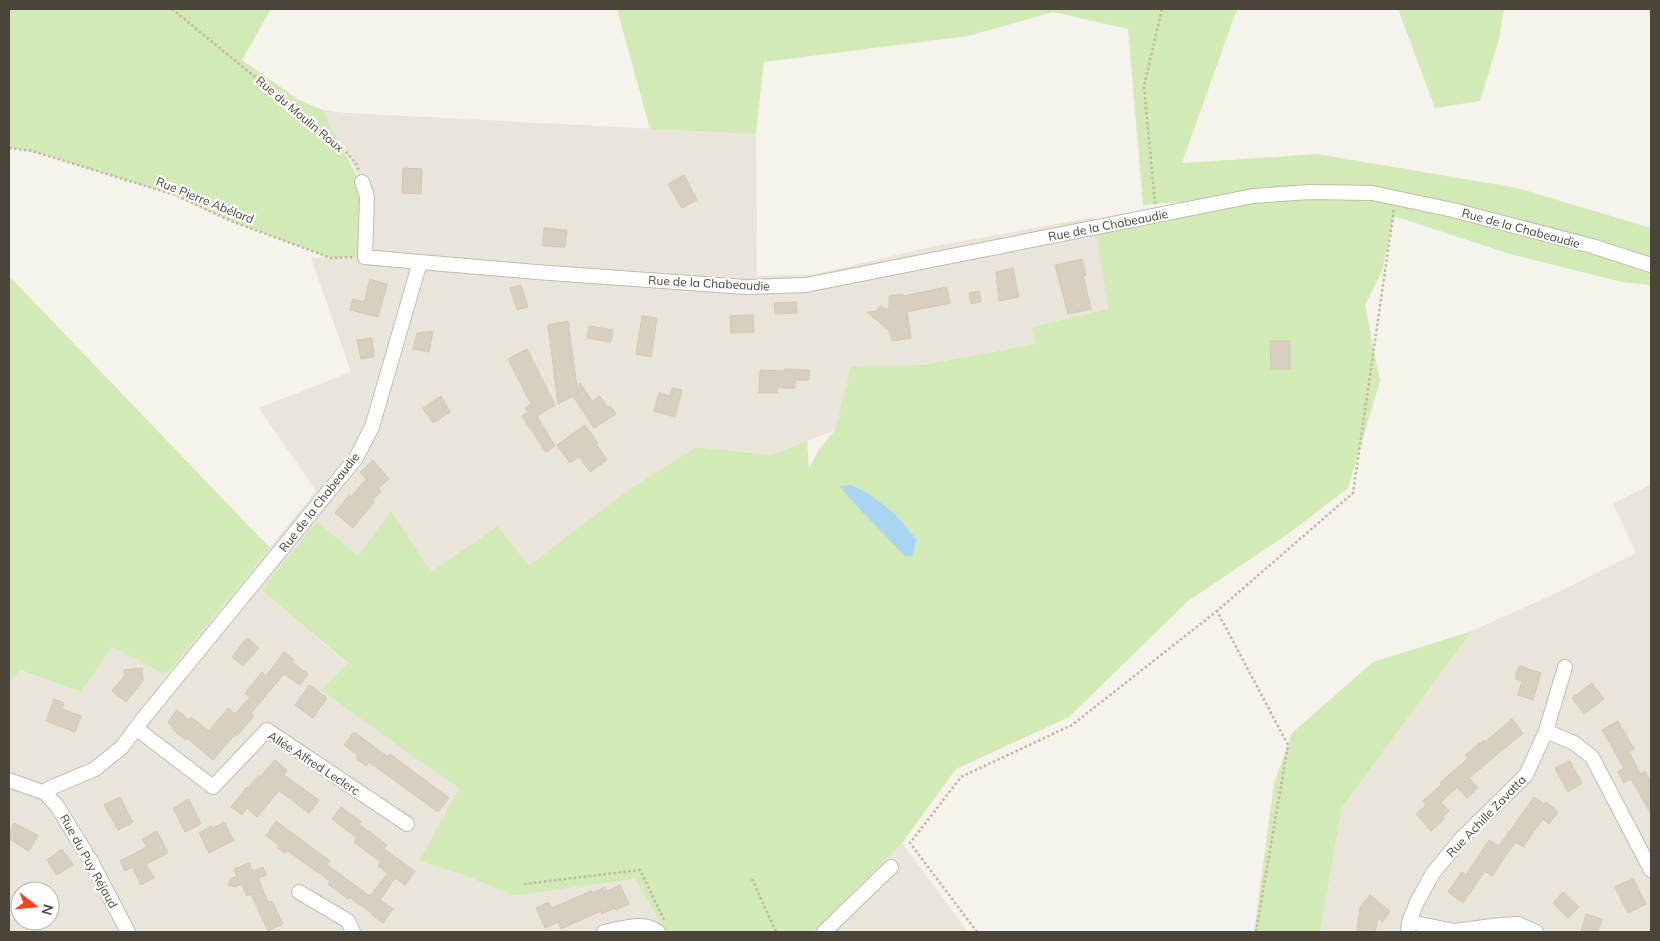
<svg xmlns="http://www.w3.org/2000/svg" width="1660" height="941" viewBox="0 0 1660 941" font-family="Mulish,sans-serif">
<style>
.residential{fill:#eae5da;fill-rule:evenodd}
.green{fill:#d2eab5;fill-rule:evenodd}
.water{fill:#a9d4f2}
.building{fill:#d8cfc1;stroke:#d3c7b4}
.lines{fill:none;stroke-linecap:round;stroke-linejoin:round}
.minor-casing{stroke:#c2bbae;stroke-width:16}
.path{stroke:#c4b79f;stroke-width:2.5;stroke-dasharray:2.5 2.5;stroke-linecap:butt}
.minor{stroke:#fff;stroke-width:14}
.labels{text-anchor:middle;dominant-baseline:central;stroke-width:4.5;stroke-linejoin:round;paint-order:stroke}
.street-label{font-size:12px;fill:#4b4439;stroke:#fff}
</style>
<rect width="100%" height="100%" fill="#f6f3ec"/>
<!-- residential -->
<path class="residential" d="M323 110 347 113 756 134 757 276 816 274 930 247 1094 217 1108 309 1032 327 1035 344 922 365 851 367 835 430 771 455 696 447 630 489 529 565 496 526 431 573 358 556 317 522 261 590 348 664 322 690 415 758 459 788 419 861 466 876 514 896 636 879 666 932H9V684L19 670 81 692 112 647 166 675 316 491 259 408 351 372 311 258 365 257 362 182ZM20 891H50V921H20Z
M1651 484V932H1320L1342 807 1472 631 1565 589 1636 553 1613 504Z
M902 843 968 932H813Z"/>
<!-- green -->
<path class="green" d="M9 9H271L242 60 299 100 323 110 367 196 365 257 331 258 231 221 175 195 32 151 9 148Z
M617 9H1237L1182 163 1317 154 1517 188 1651 228V285L1622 282 1510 254 1394 216 1382 271 1365 305 1380 381 1348 488 1288 534 1188 601 1069 717 956 769 902 843 813 932H666L635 879 514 896 466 876 419 861 459 788 415 758 321 690 348 663 261 590 317 521 358 556 391 511 431 572 497 526 529 565 630 489 696 447 771 455 807 441 809 469 818 451 835 430 851 366 922 365 1035 344 1032 327 1108 309 1095 227 1247 197 1143 205 1128 29 1053 12 968 36 764 62 756 134 650 129ZM867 493 905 556 863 513Z
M1398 9H1504L1499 39 1480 101 1435 108Z
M9 276 270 548 166 675 112 647 81 692 20 670 9 684Z
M1472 631 1342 807 1320 932H1254L1274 784 1292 733 1373 662Z"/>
<!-- water -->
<path class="water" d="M852 485 867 493 894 513 916 539 913 556H905L863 513 839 486Z"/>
<!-- building -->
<path class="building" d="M403 168 422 169 421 194 402 193Z
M684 175 697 200 682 208 668 184Z
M544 228 567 230 565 247 543 246Z
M1082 259 1086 275 1083 276 1091 309 1068 314 1055 265Z
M1013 268 1019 297 999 301 996 272Z
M370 279 387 284 378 317 350 310 353 299 364 302Z
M521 285 528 307 517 310 510 288Z
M947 287 950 303 907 312 911 338 892 341 889 330 867 312 877 311 880 306 889 310V296L903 294V296Z
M979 291 981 302 971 304 969 293Z
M796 302 797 313 775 314 774 303Z
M753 315 754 332 731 333 730 316Z
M642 316 657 318 651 357 636 354Z
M568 321 578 393 575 394H578L580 383 592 401 600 396 607 407 610 406 616 414 594 428 573 396 558 404 548 325Z
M589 326 613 330 611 342 587 338Z
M433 331 429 352 413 349 417 333Z
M372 338 374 357 361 359 357 340Z
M1270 341H1290V369H1271Z
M527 349 555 405 537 416 555 446 546 452 522 416 528 412 525 408 531 404 508 359Z
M785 369 809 370V380H795V388H777V393H759L760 370 784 371Z
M672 388 682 390 675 417 654 411 659 393 670 396Z
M441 396 450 412 433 423 423 408Z
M585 425 598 443 596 444 607 460 590 472 579 457 570 463 557 445Z
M373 460 389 479 378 488 381 492 372 500 374 502 353 528 335 513 349 495 351 497 366 479 360 472Z
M247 638 259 648 243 666 232 657Z
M284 652 294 660 292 662 308 674 300 685 284 674 251 713 254 716 237 736 235 734 213 760 187 738 186 740 172 729 173 727 168 722 177 710 189 720 191 717 209 731 228 708 235 714 250 697 245 693 262 672 266 676Z
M1520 666 1541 673 1533 700 1518 695 1522 681 1516 679V672Z
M142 668 143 681 126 702 112 691 125 675 124 670Z
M1592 683 1604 699 1584 714 1572 698Z
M309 685 327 698 313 718 295 705Z
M54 699 64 703 62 709 81 716 75 732 46 721Z
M1512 719 1523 733 1469 778 1478 788 1467 798 1457 787 1441 802 1449 811 1443 816 1444 818 1441 822 1431 831 1416 814 1426 805 1423 801 1441 785 1440 783 1468 758 1465 755 1484 740 1485 742Z
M1618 721 1634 749 1629 752 1641 774 1645 771 1651 782V814L1631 779 1624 783 1618 772 1624 768 1602 730Z
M354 732 388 757 390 754 449 798 438 812 369 762 366 766 356 758 358 756 344 745Z
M275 760 287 770 284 775 319 800 309 813 279 791 257 817 247 808 242 815 231 807 247 787 248 788 259 775 260 777Z
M1570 761 1582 783 1568 792 1555 768Z
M120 797 133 822 118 830 104 805Z
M1534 797 1544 804 1546 802 1558 812 1549 824 1543 819 1523 847 1515 842 1492 876 1485 871 1463 903 1448 892 1462 872 1466 875 1489 840 1499 846Z
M189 799 201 824 185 832 173 808Z
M341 807 361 822 359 824 387 845 384 849 415 871 405 885 395 878 380 900 393 909 383 923 371 914 372 913 349 897 348 899 328 884 330 881 306 864 287 850 285 853 277 848 279 845 266 836 276 821 330 861 327 865 370 896 388 873 378 866 381 862 354 842 357 838 332 819Z
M224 822 234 840 209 853 199 833 211 826 213 828Z
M14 823 38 835 29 851 9 839V833Z
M157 831 168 853 146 864 154 878 141 885 132 867 125 871 120 861 147 847 142 839Z
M62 849 73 865 57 875 47 860Z
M249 863 252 871 263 867 266 875 258 878 268 902 272 901 283 924 268 931 251 894 247 896 242 884 235 887 228 885 232 878 237 876 234 869Z
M1633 878 1646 904 1628 913 1615 887Z
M620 885 629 904 616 910 615 908 602 914 601 911 561 929 558 922 545 928 536 908 549 902 552 908 591 891 592 893 605 887 607 891Z
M1563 892 1579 907 1568 918 1553 903Z
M1370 895 1390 911 1383 922 1378 918 1375 932 1357 931 1360 907Z
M1586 914 1602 919 1598 932H1581Z"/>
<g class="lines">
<defs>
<path id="minor" d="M362 182 367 196 365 257 420 262
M137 729 213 787 267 730 407 824
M1546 731 1574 743 1592 757 1651 870
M9 780 45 793 57 806 92 863 128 932
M45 793 48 789 95 769 122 747 142 720 356 458 372 427 420 262 536 272 746 287 806 285 1253 196 1310 192 1372 193 1453 210 1592 246 1651 265
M299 892 348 921 353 932
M1409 922 1455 931 1500 925 1518 924 1536 932
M604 932C620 929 645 920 658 932
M824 932 891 867
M1408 932 1409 922 1417 902 1433 873 1462 838 1526 775 1546 731 1565 667"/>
</defs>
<!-- minor casing -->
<use href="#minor" class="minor-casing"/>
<!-- path -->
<path class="path" d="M172 9 343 149 356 163 359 171
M9 148 32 151 175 195 231 221 331 258 353 257
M1155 204 1144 86 1162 9
M752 879 776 932
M524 884 640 870 664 920
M977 932 910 843 961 777 1072 725 1217 611
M1256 932 1288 745 1217 611 1353 493 1394 209"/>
<!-- minor -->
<use href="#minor" class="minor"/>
</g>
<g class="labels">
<!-- street labels -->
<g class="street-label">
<text transform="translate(300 114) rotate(40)">Rue du Moulin Roux</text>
<text transform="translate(205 200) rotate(22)">Rue Pierre Abélard</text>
<text transform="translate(1108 225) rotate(-11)">Rue de la Chabeaudie</text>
<text transform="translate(1521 228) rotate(15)">Rue de la Chabeaudie</text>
<text transform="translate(709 283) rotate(3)">Rue de la Chabeaudie</text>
<text transform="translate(319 502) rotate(-52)">Rue de la Chabeaudie</text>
<text transform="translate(314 763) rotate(33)">Allée Alfred Leclerc</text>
<text transform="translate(1486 816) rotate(-46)">Rue Achille Zavatta</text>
<text transform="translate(89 861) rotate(61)">Rue du Puy Réjaud</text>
</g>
</g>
<!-- border -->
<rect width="1660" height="941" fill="none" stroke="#4b4439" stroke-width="20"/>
<!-- north arrow -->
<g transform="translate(35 906) rotate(106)"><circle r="24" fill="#ffffff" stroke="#b7b4b0"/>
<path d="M0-4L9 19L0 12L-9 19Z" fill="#fc3f1d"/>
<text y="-8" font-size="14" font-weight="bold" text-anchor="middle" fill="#4b4439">N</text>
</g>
</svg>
